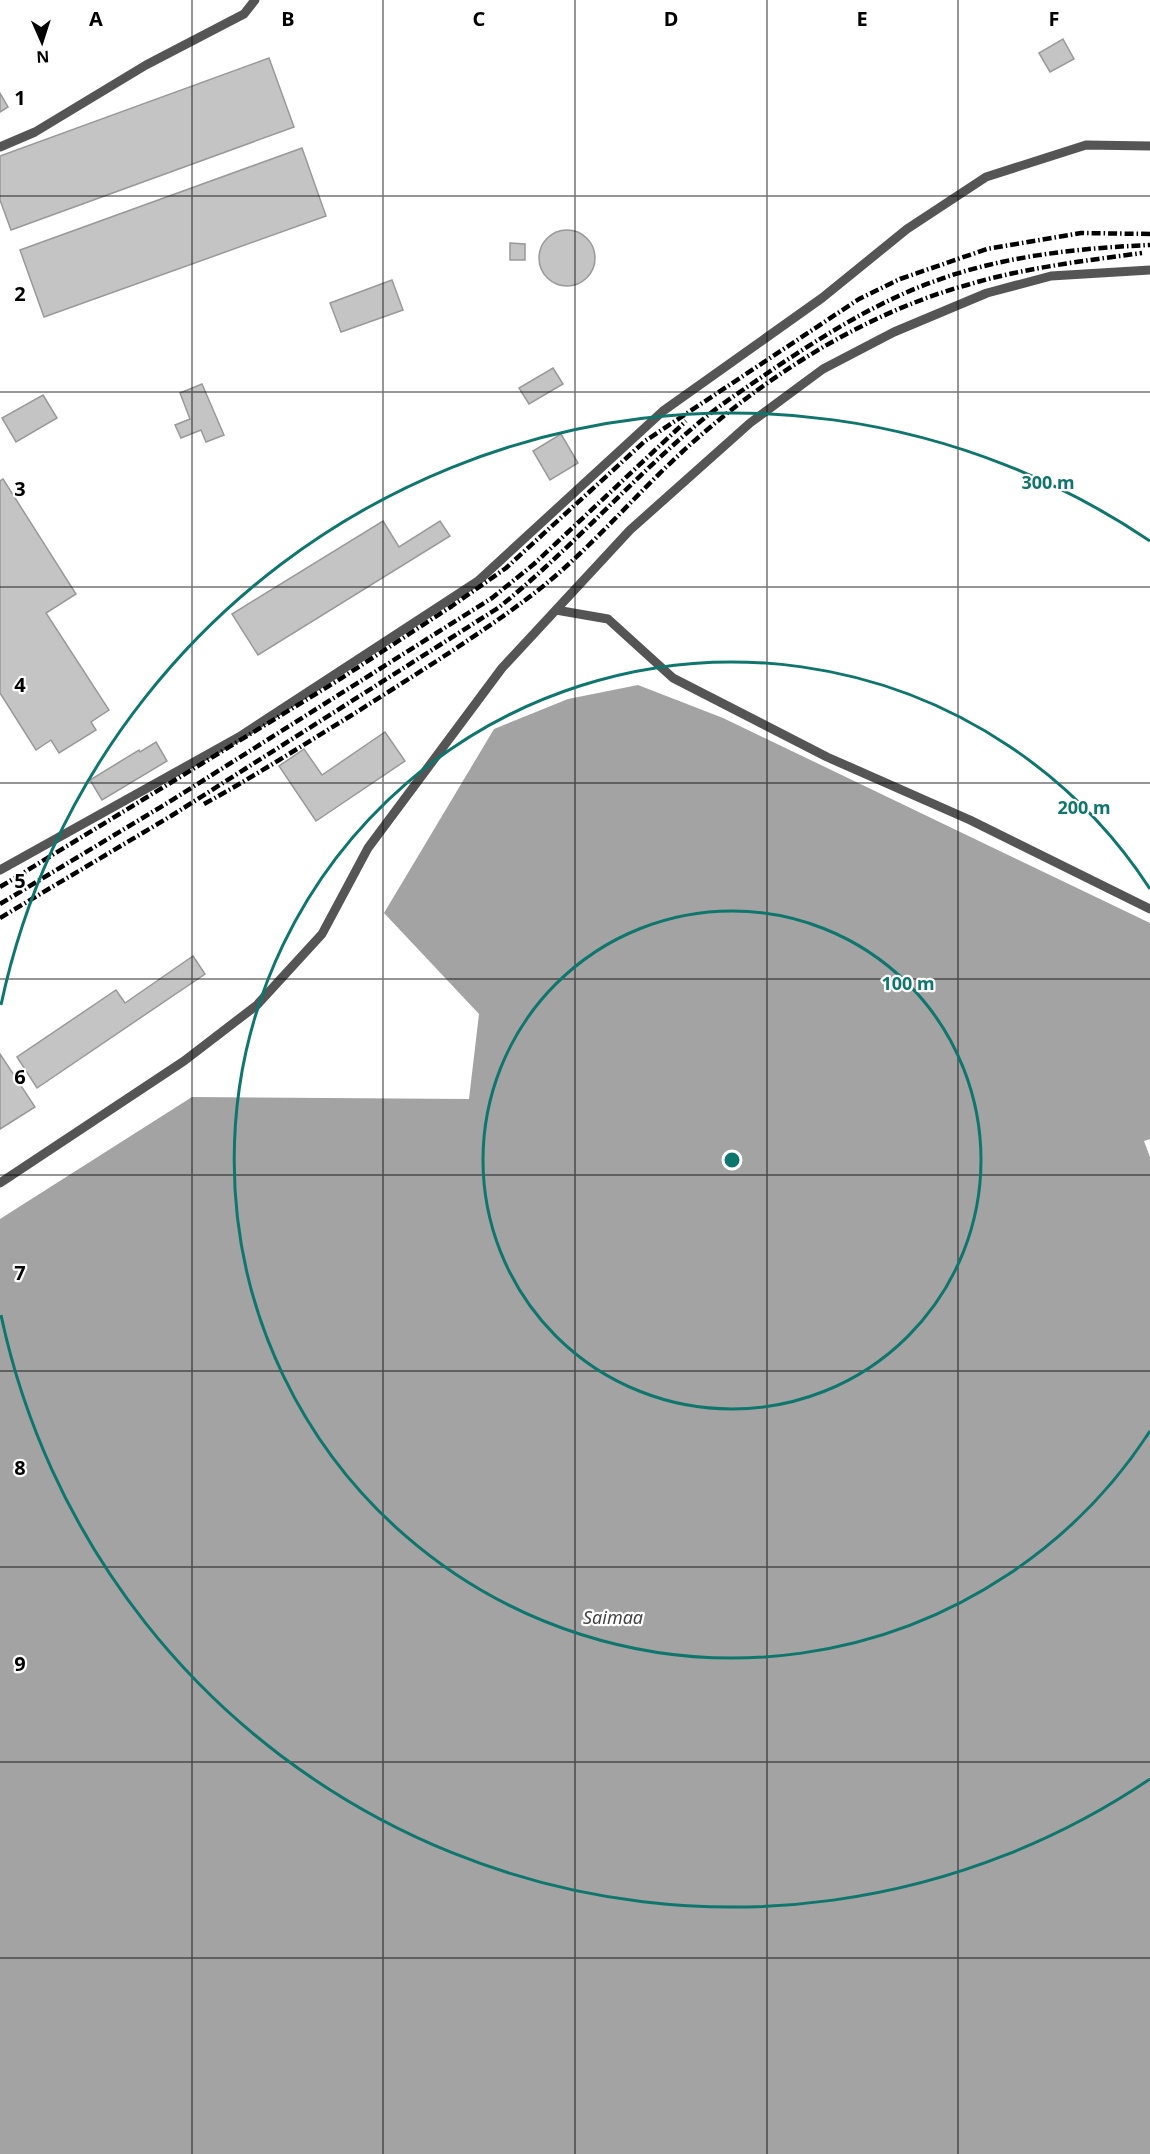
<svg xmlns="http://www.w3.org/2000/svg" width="1150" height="2154" viewBox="0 0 1150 2154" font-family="'Noto Sans',sans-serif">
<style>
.water{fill:#a3a3a3}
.building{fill:#c4c4c4;stroke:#999;stroke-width:1.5}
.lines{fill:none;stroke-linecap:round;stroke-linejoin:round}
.service{stroke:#555;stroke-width:9}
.rail{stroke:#000;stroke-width:4.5;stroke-dasharray:9 3 1.5 3;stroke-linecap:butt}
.grid{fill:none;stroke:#000;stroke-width:1.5;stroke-opacity:0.55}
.ring{fill:none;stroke:#0f766e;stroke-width:3}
.labels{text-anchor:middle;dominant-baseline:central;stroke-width:4.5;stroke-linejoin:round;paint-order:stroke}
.water-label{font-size:18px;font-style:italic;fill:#444;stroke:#fff}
.grid-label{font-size:20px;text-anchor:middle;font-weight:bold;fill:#000;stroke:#fff;stroke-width:4.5;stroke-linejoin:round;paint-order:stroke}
.centre{fill:#0f766e;stroke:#fff;stroke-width:3}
.ring-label{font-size:18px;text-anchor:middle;font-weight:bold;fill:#0f766e;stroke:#fff;stroke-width:4.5;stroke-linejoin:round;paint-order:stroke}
</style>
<rect width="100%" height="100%" fill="#fff"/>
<!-- water -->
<path class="water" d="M638 685 723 718 1150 923V1139L1144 1141 1150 1157V2154H0V1219L192 1097 469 1099 479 1014 384 913 494 729 568 699Z"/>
<!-- building -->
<path class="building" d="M1063 39 1074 59 1050 72 1039 53Z
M269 58 294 127 11 230 0 200V156Z
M0 93 8 107 0 112Z
M302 148 326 216 44 317 20 250Z
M539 258a28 28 0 1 1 56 0a28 28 0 1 1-56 0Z
M510 243 525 244V260H510Z
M392 280 403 310 341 332 330 303Z
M553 368 563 384 529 404 519 388Z
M202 384 224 435 206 442 201 430 181 438 175 425 190 419 180 393Z
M43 395 57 418 16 442 2 418Z
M561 434 578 463 550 480 533 451Z
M3 479 76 594 46 613 109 710 91 722 96 730 59 753 51 740 36 750 0 693V481Z
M383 521 399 547 440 521 450 536 258 655 232 614Z
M385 732 405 761 316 821 279 766 304 749 322 775Z
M156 742 167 761 102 800 90 780 139 750 140 752Z
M193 956 205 974 37 1088 17 1057 116 990 125 1003Z
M0 1054 35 1107 0 1129Z"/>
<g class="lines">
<!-- service -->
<path class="service" d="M0 147 35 132 146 65 244 14 255 0
M556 610 608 619 673 678 827 757 970 820 1150 909
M0 870 239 737 478 581 663 411 822 298 907 229 986 177 1086 145 1150 146
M0 1183 184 1061 257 1005 322 934 368 848 502 668 630 530 750 423 823 369 894 332 987 293 1051 276 1150 270"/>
<!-- rail -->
<path class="rail" d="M204 804C255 776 303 745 352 715 413 676 475 638 532 595 587 553 631 499 681 453 761 379 862 314 967 285 1023 268 1083 261 1142 253
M0 887 337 681 452 606 506 568 645 441 859 299 900 279 987 249 1081 233 1150 234
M0 904 169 802 492 598 534 564 686 421
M0 918 171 816 498 608C568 552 627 484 695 426 719 405 746 388 772 370 824 335 877 302 935 281 1003 256 1079 248 1150 245"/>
</g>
<!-- grid -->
<path class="grid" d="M192 0V2154M383 0V2154M575 0V2154M767 0V2154M958 0V2154M0 196H1150M0 392H1150M0 587H1150M0 783H1150M0 979H1150M0 1175H1150M0 1371H1150M0 1567H1150M0 1762H1150M0 1958H1150"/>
<!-- distance rings -->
<g class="ring">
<circle cx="732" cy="1160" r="249"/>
<path d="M1150 1431A498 498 0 1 1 1150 889"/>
<path d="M1150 1779A747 747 0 0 1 1 1315M1 1005A747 747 0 0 1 1150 541"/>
</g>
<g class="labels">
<!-- water labels -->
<g class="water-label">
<text x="613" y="1617">Saimaa</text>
</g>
</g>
<g class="grid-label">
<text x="96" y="26">A</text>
<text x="288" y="26">B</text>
<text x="479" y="26">C</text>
<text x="671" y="26">D</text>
<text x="862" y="26">E</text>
<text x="1054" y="26">F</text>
<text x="20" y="105">1</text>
<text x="20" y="301">2</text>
<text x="20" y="496">3</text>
<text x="20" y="692">4</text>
<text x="20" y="888">5</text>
<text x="20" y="1084">6</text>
<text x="20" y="1280">7</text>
<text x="20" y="1475">8</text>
<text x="20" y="1671">9</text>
</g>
<circle cx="732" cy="1160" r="9" class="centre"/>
<g class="ring-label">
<text x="1048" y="489">300 m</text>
<text x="1084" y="814">200 m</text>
<text x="908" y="990">100 m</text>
</g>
<!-- north arrow -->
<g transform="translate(42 42) rotate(177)" stroke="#ffffff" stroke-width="4.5" paint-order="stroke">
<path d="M0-4.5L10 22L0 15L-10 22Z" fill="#000000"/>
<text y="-9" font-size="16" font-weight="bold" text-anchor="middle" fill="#000000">N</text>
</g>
</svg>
